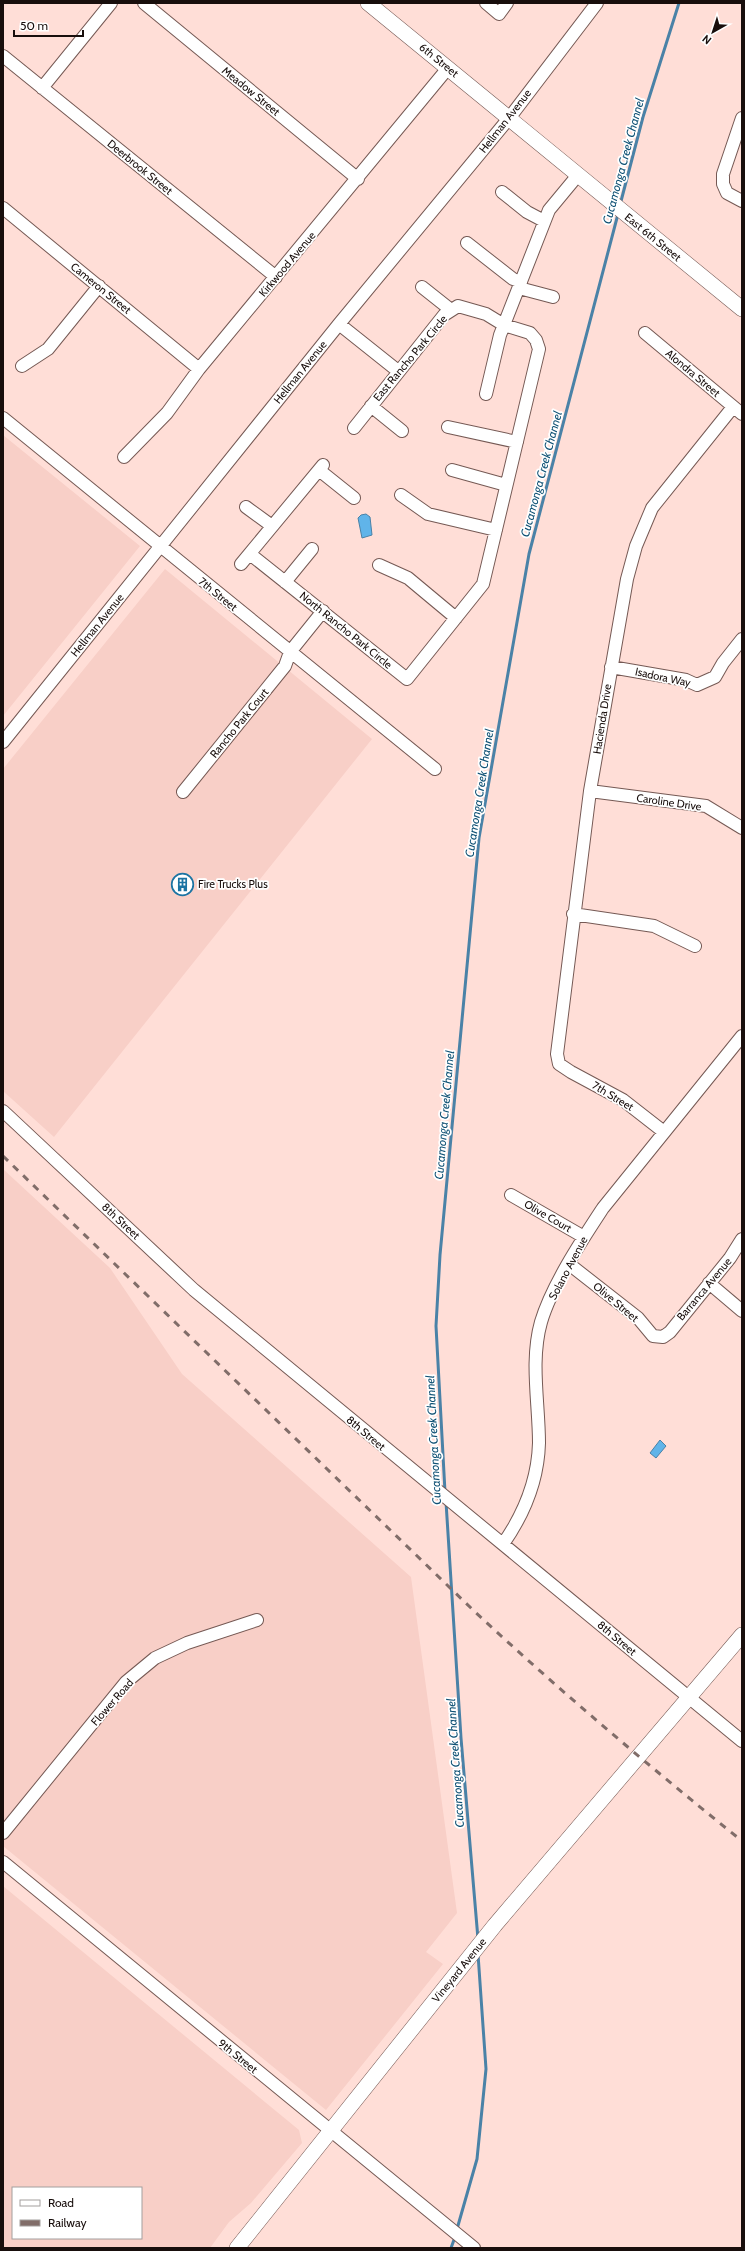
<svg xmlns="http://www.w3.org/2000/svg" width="745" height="2251" viewBox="0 0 745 2251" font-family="Cabin,sans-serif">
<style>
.built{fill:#f8cfc7;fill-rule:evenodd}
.water{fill:#60b4e9;stroke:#4a82a7}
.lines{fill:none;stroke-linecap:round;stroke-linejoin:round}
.stream{stroke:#4a82a7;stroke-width:3}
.minor-casing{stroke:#755954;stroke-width:14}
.major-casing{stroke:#755954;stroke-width:16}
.minor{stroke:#fff;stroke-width:12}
.major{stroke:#fff;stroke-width:15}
.rail{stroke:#816d69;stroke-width:3;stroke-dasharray:7 7;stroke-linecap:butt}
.labels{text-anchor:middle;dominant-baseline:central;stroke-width:3.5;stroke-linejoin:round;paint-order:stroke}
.street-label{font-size:11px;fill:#180e0c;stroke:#fff}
.poi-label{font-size:11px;fill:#180e0c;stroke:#fff;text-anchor:start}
.water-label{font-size:12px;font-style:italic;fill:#105275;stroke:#fff}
</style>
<rect width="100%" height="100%" fill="#ffded7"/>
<!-- built -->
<path class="built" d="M3 435 140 546 3 716Z
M165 569 372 739 54 1137 3 1091V769Z
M3 1169 110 1268 182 1374 411 1577 457 1913 426 1952 443 1964 326 2110 3 1846Z
M3 1886 299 2130 302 2143 251 2203 229 2222 210 2248H3ZM13 2188H141V2238H13Z"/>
<!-- water -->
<path class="water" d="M366 514 370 517 372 535 362 538 358 518 361 515Z
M660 1440 666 1446 656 1458 650 1453Z"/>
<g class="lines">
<!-- stream -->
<path class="stream" d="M620 205 643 117 679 3
M445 1492 436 1326 440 1255 479 838 529 554 618 214
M446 1502 461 1738 478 1939
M457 2229 477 2159 486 2069 478 1954
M451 2248 455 2237"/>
<defs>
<path id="minor" d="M144 3 358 179
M486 3 499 14 507 3
M3 56 276 277
M42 88 111 3
M742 118 723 174V184L727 193 742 201
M502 192 527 212 544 221
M3 208 199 369
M467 243 513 279 521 282
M422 287 451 310
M519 288 553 297
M339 324 398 371
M645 333 742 414
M22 366 48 349 99 286
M486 394 500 335 549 210 578 175
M371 406 402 431
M3 418 435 769
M448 427 517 442
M124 457 167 413 199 369 448 68
M319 470 354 498
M452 470 506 485
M401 495 428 514 496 530
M246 507 272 526
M250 554 407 679 483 584 539 349 536 340 530 333 504 325 486 314 458 306 444 315 354 428
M241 564 323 465
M379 565 408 578 456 618
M285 582 312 549
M611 667 686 680 697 685 715 677 723 663 742 639
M3 742 339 324 510 117 597 3
M590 791 706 806 742 828
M183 792 285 666 290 652 323 611
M573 914 654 926 695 946
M3 1111 194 1290 742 1741
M664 1132 623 1100 571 1072 559 1064 557 1054 590 791 627 579 636 546 652 508 733 407
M511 1195 584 1237
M569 1264 638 1318 653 1336 663 1337 670 1332 730 1258 742 1239
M709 1283 742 1311
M503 1544C524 1514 538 1480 539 1443 539 1403 530 1361 541 1322 552 1285 582 1240 603 1208L742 1036
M3 1833 126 1682 155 1658 187 1643 257 1620
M3 1862 474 2248"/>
<path id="major" d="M368 3 742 309
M237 2248 495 1925 742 1635"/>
</defs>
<!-- minor casing -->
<use href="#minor" class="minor-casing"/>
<!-- major casing -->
<use href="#major" class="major-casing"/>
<!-- minor -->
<use href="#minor" class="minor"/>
<!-- major -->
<use href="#major" class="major"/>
<!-- rail -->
<path class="rail" d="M3 1156 473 1610C560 1691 650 1767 742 1841"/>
</g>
<!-- icons -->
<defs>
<symbol id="building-ring" viewBox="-11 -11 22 22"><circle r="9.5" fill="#fff" stroke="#1c74a3" stroke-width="1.5"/><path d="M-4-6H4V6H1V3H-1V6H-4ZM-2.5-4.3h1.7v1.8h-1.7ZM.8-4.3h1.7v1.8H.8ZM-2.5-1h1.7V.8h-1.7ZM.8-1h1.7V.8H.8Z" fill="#1c74a3"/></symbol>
</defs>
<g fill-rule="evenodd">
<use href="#building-ring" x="170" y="872" width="25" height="25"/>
</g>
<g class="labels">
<!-- street labels -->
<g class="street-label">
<text transform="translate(439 60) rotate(39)">6th Street</text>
<text transform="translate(251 91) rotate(39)">Meadow Street</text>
<text transform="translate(505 121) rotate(-52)">Hellman Avenue</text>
<text transform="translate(140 167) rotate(39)">Deerbrook Street</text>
<text transform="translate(653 237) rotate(39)">East 6th Street</text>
<text transform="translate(287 264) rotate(-50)">Kirkwood Avenue</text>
<text transform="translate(101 288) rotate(39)">Cameron Street</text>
<text transform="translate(410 358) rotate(-50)">East Rancho Park Circle</text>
<text transform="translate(300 372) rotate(-51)">Hellman Avenue</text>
<text transform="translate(693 373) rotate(40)">Alondra Street</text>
<text transform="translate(218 594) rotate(39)">7th Street</text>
<text transform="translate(97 625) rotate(-51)">Hellman Avenue</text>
<text transform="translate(346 630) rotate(39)">North Rancho Park Circle</text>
<text transform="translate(663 677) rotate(12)">Isadora Way</text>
<text transform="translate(602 719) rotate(-81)">Hacienda Drive</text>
<text transform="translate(239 723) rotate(-51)">Rancho Park Court</text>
<text transform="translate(669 802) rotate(8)">Caroline Drive</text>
<text transform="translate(613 1096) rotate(31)">7th Street</text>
<text transform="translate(548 1216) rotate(30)">Olive Court</text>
<text transform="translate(121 1221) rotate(43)">8th Street</text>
<text transform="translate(568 1268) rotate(-62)">Solano Avenue</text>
<text transform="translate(704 1289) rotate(-50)">Barranca Avenue</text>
<text transform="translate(616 1302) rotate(40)">Olive Street</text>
<text transform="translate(366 1433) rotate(40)">8th Street</text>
<text transform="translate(617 1638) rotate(40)">8th Street</text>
<text transform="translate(112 1702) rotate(-49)">Flower Road</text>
<text transform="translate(459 1970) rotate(-51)">Vineyard Avenue</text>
<text transform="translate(238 2056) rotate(39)">9th Street</text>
</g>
<!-- poi labels -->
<g class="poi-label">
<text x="198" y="884">Fire Trucks Plus</text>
</g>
<!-- water labels -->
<g class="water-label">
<text transform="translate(623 161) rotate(-75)">Cucamonga Creek Channel</text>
<text transform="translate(541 474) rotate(-75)">Cucamonga Creek Channel</text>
<text transform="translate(479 793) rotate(-81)">Cucamonga Creek Channel</text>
<text transform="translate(444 1115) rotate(-85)">Cucamonga Creek Channel</text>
<text transform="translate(433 1440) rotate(-93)">Cucamonga Creek Channel</text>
<text transform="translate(455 1763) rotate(-94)">Cucamonga Creek Channel</text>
</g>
</g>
<!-- border -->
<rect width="745" height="2251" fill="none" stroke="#180e0c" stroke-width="8"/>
<!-- legend -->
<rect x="12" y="2187" width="130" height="52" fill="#ffffff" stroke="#a39f9e"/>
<rect x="20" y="2200" width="20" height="6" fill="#ffffff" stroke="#a39f9e"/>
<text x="48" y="2207" font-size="12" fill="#180e0c">Road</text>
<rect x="20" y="2220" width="20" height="6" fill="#816d69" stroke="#a39f9e"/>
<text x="48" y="2227" font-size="12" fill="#180e0c">Railway</text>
<!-- north arrow -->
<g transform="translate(713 32) rotate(219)" stroke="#ffffff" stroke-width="3" paint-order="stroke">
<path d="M0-3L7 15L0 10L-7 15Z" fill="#180e0c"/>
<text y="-6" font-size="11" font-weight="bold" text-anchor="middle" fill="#180e0c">N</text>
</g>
<!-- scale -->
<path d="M14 30v6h69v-6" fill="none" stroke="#180e0c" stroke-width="2"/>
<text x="20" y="30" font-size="12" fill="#180e0c" stroke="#ffffff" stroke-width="3" paint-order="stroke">50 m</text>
</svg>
